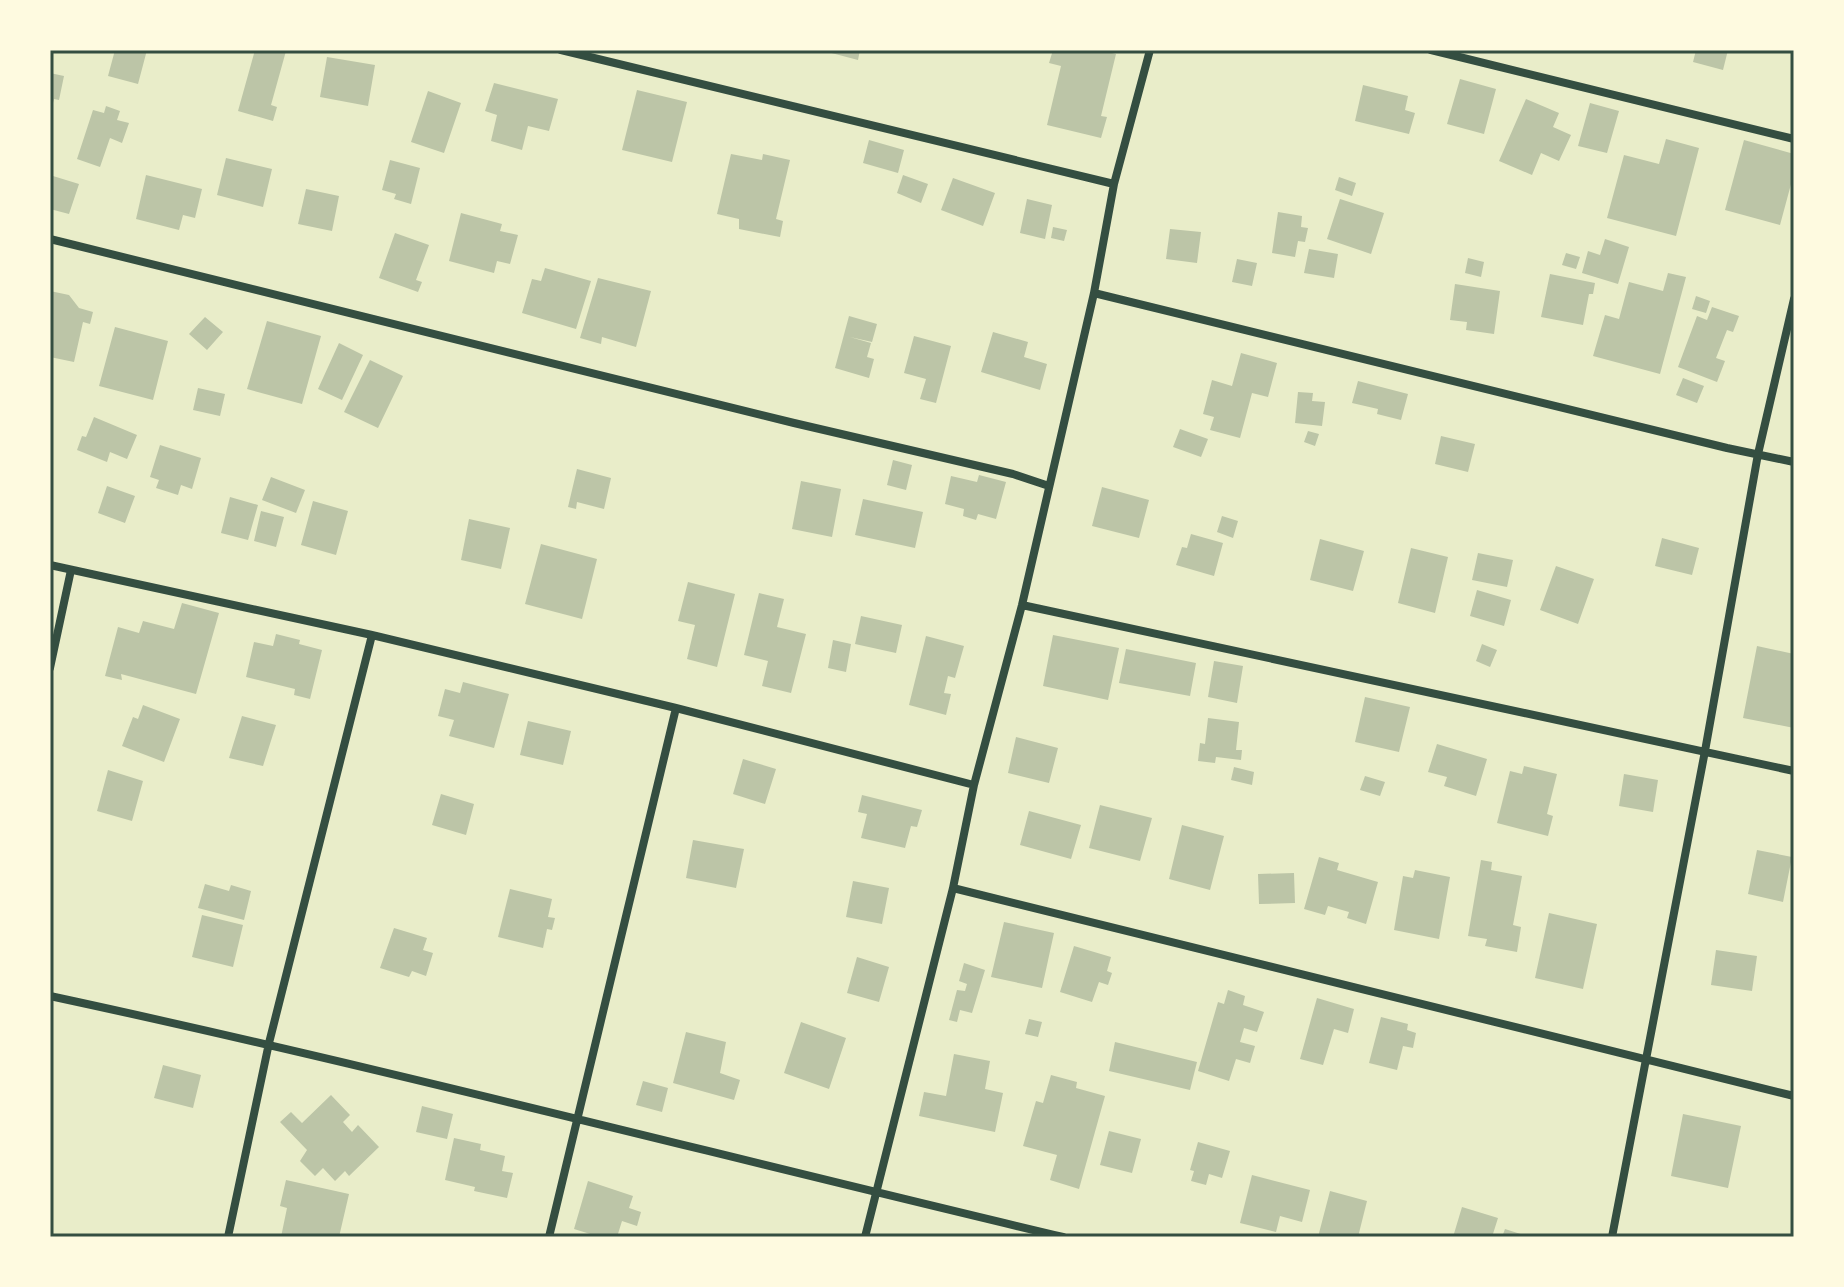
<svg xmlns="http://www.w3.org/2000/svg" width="1844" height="1287" viewBox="0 0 1844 1287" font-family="'DejaVu Sans',sans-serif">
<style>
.building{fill:#bcc5a7}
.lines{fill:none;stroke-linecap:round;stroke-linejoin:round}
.minor{stroke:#344e41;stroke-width:8}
.neatline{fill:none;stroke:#344e41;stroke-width:3}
</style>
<rect width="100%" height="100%" fill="#e9edc9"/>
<!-- building -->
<path class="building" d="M115 50H147L138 84 108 76Z
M255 50 286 51 271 105 277 107 273 121 238 111Z
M820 50H860L858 60Z
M1053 50H1101L1116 54 1101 116 1107 117 1101 138 1047 125 1061 66 1049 63Z
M1696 50H1728L1723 70 1693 62Z
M327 57 375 65 368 106 320 97Z
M50 73 64 76 59 100 54 99 51 111Z
M1460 79 1496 89 1484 134 1447 124Z
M494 83 558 99 549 131 528 126 522 150 491 141 497 115 485 111Z
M1363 85 1408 96 1405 110 1415 113 1409 134 1355 121Z
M637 90 687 102 672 162 622 150Z
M428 91 461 103 444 153 411 142Z
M1526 99 1559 113 1553 127 1571 135 1559 161 1541 153 1532 175 1499 161Z
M1590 103 1619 111 1607 153 1578 146Z
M106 106 120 111 117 120 129 123 122 143 110 138 100 167 77 159 93 110 104 113Z
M1666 139 1699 148 1676 236 1607 218 1624 155 1659 164Z
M869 140 904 150 898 173 863 163Z
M1744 140 1794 154V173L1780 225 1725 210Z
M731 154 762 160 763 154 790 160 776 219 783 221 780 237 739 229V219L717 214Z
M226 158 272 169 263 207 217 195Z
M390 160 420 168 411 204 394 199 396 194 382 190Z
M146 175 202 189 195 218 183 215 179 230 136 219Z
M903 175 928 184 921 203 897 193Z
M53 176 79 184 69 214 50 209Z
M1339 177 1356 183 1352 196 1335 190Z
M953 178 995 193 983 226 941 210Z
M306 189 339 196 332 231 298 224Z
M1027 199 1052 205 1045 239 1020 233Z
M1340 199 1384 213 1371 254 1327 239Z
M1278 212 1302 216 1301 227 1308 228 1305 242 1298 241 1295 257 1272 253Z
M461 213 502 224 500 231 518 235 510 264 497 261 494 273 449 261Z
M1053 227 1067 230 1064 241 1051 238Z
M1170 229 1201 232 1197 263 1166 259Z
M395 233 429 245 416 280 422 282 418 292 379 278Z
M1605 239 1629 247 1618 284 1582 273 1588 251 1600 255Z
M1309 249 1338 254 1334 278 1304 273Z
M1566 253 1580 257 1576 269 1562 265Z
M1468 258 1484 262 1481 277 1465 273Z
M1237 259 1257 263 1252 286 1232 282Z
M545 268 591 281 576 329 522 313 532 279 541 281Z
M1668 273 1686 277 1660 374 1593 356 1605 315 1619 319 1629 282 1663 291Z
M1550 274 1595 283 1593 294H1589L1583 325 1541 317Z
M598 278 651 291 636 347 602 337 601 344 580 338Z
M1455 284 1500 291 1494 334 1466 330 1467 322 1450 320Z
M50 291 69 295 79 308 93 312 90 324 83 322 74 362 50 357Z
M1696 296 1710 301 1706 313 1692 309Z
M1712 307 1739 316 1733 332 1727 330 1716 358 1725 361 1717 382 1678 367 1697 316 1707 320Z
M849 316 877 324 872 342 850 337 871 343 867 357 874 359 869 378 835 368Z
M205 317 223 332 207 350 189 334Z
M267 321 321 336 302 404 247 389Z
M115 327 168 341 153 400 99 386Z
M993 332 1028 342 1024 357 1047 364 1040 390 981 372Z
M914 336 951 346 936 403 920 399 926 379 904 373Z
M339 343 363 355 342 400 318 389Z
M1241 353 1277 363 1268 397 1252 393 1240 438 1210 430 1214 417 1203 414 1212 380 1232 386Z
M370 360 403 376 378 428 344 412Z
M1683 378 1704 386 1697 403 1676 395Z
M1358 381 1408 394 1401 420 1377 414 1378 409 1352 403Z
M198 388 225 394 220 416 193 410Z
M1298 392 1313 393 1312 401 1325 402 1322 426 1295 423Z
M94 417 137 435 127 459 110 452 107 462 77 450 82 436 86 437Z
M1180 429 1208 439 1201 457 1173 447Z
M1308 431 1319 434 1315 446 1304 442Z
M1441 436 1475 444 1468 472 1435 464Z
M160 445 201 458 192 489 181 485 178 495 156 488 159 480 150 477Z
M893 460 912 465 906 490 887 485Z
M577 469 611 478 604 509 577 502 576 509 568 507Z
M979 475 1006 482 996 519 978 514 976 520 963 516 964 509 945 504 951 476 977 482Z
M271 477 305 490 296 513 262 500Z
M801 481 841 489 832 537 792 529Z
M107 486 135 496 125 523 98 513Z
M1102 487 1149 500 1139 538 1092 526Z
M230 497 258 505 248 540 221 533Z
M863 499 923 512 915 548 855 535Z
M313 501 348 511 336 555 301 545Z
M261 511 284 517 276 547 254 541Z
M1222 516 1238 521 1233 538 1217 532Z
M469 519 510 528 501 569 461 560Z
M1191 534 1223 543 1214 576 1176 565 1182 547 1187 548Z
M1662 538 1699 548 1692 575 1655 566Z
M1320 539 1364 551 1353 591 1310 580Z
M541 544 597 559 582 619 525 604Z
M1411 548 1448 557 1435 613 1398 603Z
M1478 553 1513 560 1507 587 1472 580Z
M1556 566 1594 579 1578 624 1540 610Z
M688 582 735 594 717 667 687 659 695 625 678 621Z
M1477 590 1511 600 1504 626 1470 616Z
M759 593 784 599 777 627 806 634 791 693 762 686 768 661 744 655Z
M182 603 219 613 196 694 121 674 122 680 105 676 118 627 139 633 143 621 174 629Z
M861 616 902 625 896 653 855 644Z
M276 634 300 640 299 644 322 650 310 699 294 695 295 689 246 677 254 642 273 646Z
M1053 635 1119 648 1108 700 1043 686Z
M926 636 964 646 955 678 948 676 944 693 951 694 946 715 909 705Z
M833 640 851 644 846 672 828 668Z
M1482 644 1497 650 1490 667 1476 661Z
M1757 646 1794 654V728L1743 718Z
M1126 649 1196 663 1190 696 1119 683Z
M1214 661 1243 666 1237 703 1208 697Z
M463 682 509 694 494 748 449 736 454 720 438 716 445 689 460 693Z
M1365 697 1410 707 1399 752 1355 742Z
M143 705 180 719 164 762 122 746 133 717 138 719Z
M242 716 276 725 263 766 229 758Z
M1208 718 1239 722 1236 750H1242L1241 760 1216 757 1215 763 1198 761 1200 743 1205 744Z
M528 721 571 731 563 765 520 755Z
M1016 737 1058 748 1049 783 1008 773Z
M1437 744 1487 759 1476 796 1444 786 1447 777 1428 772Z
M743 759 776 769 765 804 733 794Z
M1524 766 1557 774 1547 814 1553 816 1548 836 1497 823 1510 771 1522 774Z
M1234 767 1254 772 1252 785 1231 780Z
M108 770 143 781 132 821 97 811Z
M1624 774 1658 780 1653 812 1619 806Z
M1365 776 1385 782 1380 796 1360 790Z
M441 794 474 804 466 835 432 825Z
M862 795 922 810 917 827 911 826 905 848 861 838 867 814 858 812Z
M1100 805 1152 818 1140 861 1089 848Z
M1029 811 1081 825 1071 859 1020 845Z
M1182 825 1224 836 1210 890 1169 879Z
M693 840 744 849 736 888 686 878Z
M1757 850 1792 857 1783 902 1748 894Z
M1319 857 1339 863 1337 870 1378 882 1366 924 1347 918 1349 912 1328 906 1325 915 1304 909Z
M1481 860 1492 862 1491 870 1522 876 1513 925 1521 927 1517 952 1485 946 1487 939 1468 936Z
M1415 870 1450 877 1439 939 1394 930 1403 876 1413 878Z
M1294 873 1295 903 1259 904 1258 874Z
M853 881 889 888 882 924 846 917Z
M205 884 229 891 231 885 251 891 244 920 198 908Z
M510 889 552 899 548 917 555 918 552 930 547 929 543 948 498 937Z
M1549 913 1597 924 1583 989 1535 978Z
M202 915 243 925 233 967 192 957Z
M1004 922 1054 933 1042 988 991 977Z
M394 928 427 938 423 950 433 953 426 976 412 971 409 977 380 968Z
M1074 946 1111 957 1107 971 1112 973 1108 985 1099 982 1092 1002 1060 992Z
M1716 950 1757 956 1752 991 1711 985Z
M857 957 889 967 879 1002 847 993Z
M964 963 985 970 972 1013 960 1010 957 1022 949 1020 957 990 965 991 967 984 959 981Z
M1228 990 1245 996 1243 1005 1264 1012 1257 1032 1244 1028 1240 1042 1255 1046 1250 1063 1236 1059 1229 1081 1198 1071 1218 1002 1224 1004Z
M1317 998 1354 1009 1348 1033 1334 1029 1323 1065 1300 1059Z
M1381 1017 1408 1024 1407 1030 1416 1033 1413 1048 1403 1046 1397 1070 1369 1063Z
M1029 1019 1042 1022 1038 1037 1025 1034Z
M801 1022 846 1038 829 1089 784 1073Z
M686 1032 726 1042 720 1073 740 1080 734 1100 673 1083Z
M1115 1042 1197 1062 1190 1090 1109 1071Z
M954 1054 990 1061 985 1089 1003 1093 995 1132 919 1116 924 1092 946 1096Z
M163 1065 201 1075 193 1108 154 1098Z
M1051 1075 1077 1082 1076 1088 1105 1096 1079 1189 1050 1180 1057 1155 1023 1146 1036 1101 1043 1103Z
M643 1081 668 1088 662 1112 636 1105Z
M331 1095 350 1115 343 1122 352 1132 358 1125 379 1147 349 1176 345 1171 335 1181 323 1168 315 1176 300 1161 307 1150 280 1122 291 1112 302 1123Z
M422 1106 453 1114 447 1139 416 1132Z
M1683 1114 1741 1126 1728 1188 1671 1176Z
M1109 1131 1141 1139 1132 1173 1100 1165Z
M454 1138 481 1144 480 1150 505 1156 502 1171 513 1173 507 1198 474 1191 475 1187 445 1180Z
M1198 1142 1230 1151 1222 1178 1209 1174 1206 1185 1191 1181 1194 1171 1190 1170Z
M1252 1175 1310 1190 1302 1222 1280 1216 1276 1232 1240 1223Z
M286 1180 349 1194 339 1237H281L287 1208 280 1206Z
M588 1181 633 1196 629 1208 641 1212 637 1226 622 1221 617 1237H600L574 1229Z
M1330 1191 1367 1201 1358 1237H1318Z
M1462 1207 1498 1218 1492 1237H1453Z
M1505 1229 1527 1236V1237H1502Z"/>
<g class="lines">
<!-- minor -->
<path class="minor" d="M561 50 1114 184
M1431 50 1794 139
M50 239 794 423 1013 474 1049 486
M1094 293 1727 448 1794 462
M50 565 372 635 676 708 974 785
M1022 605 1794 771
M50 668 71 570
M953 888 1794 1096
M50 996C389 1069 725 1157 1063 1237
M228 1237 269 1043 372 635
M549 1237 676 708
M865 1237 953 888 974 785 1022 605 1094 293 1114 184 1150 50
M1612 1237 1705 751 1758 454 1794 299"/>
</g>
<!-- border -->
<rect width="1844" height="1287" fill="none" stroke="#fefae0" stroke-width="104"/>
<rect x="52" y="52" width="1740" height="1183" class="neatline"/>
</svg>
